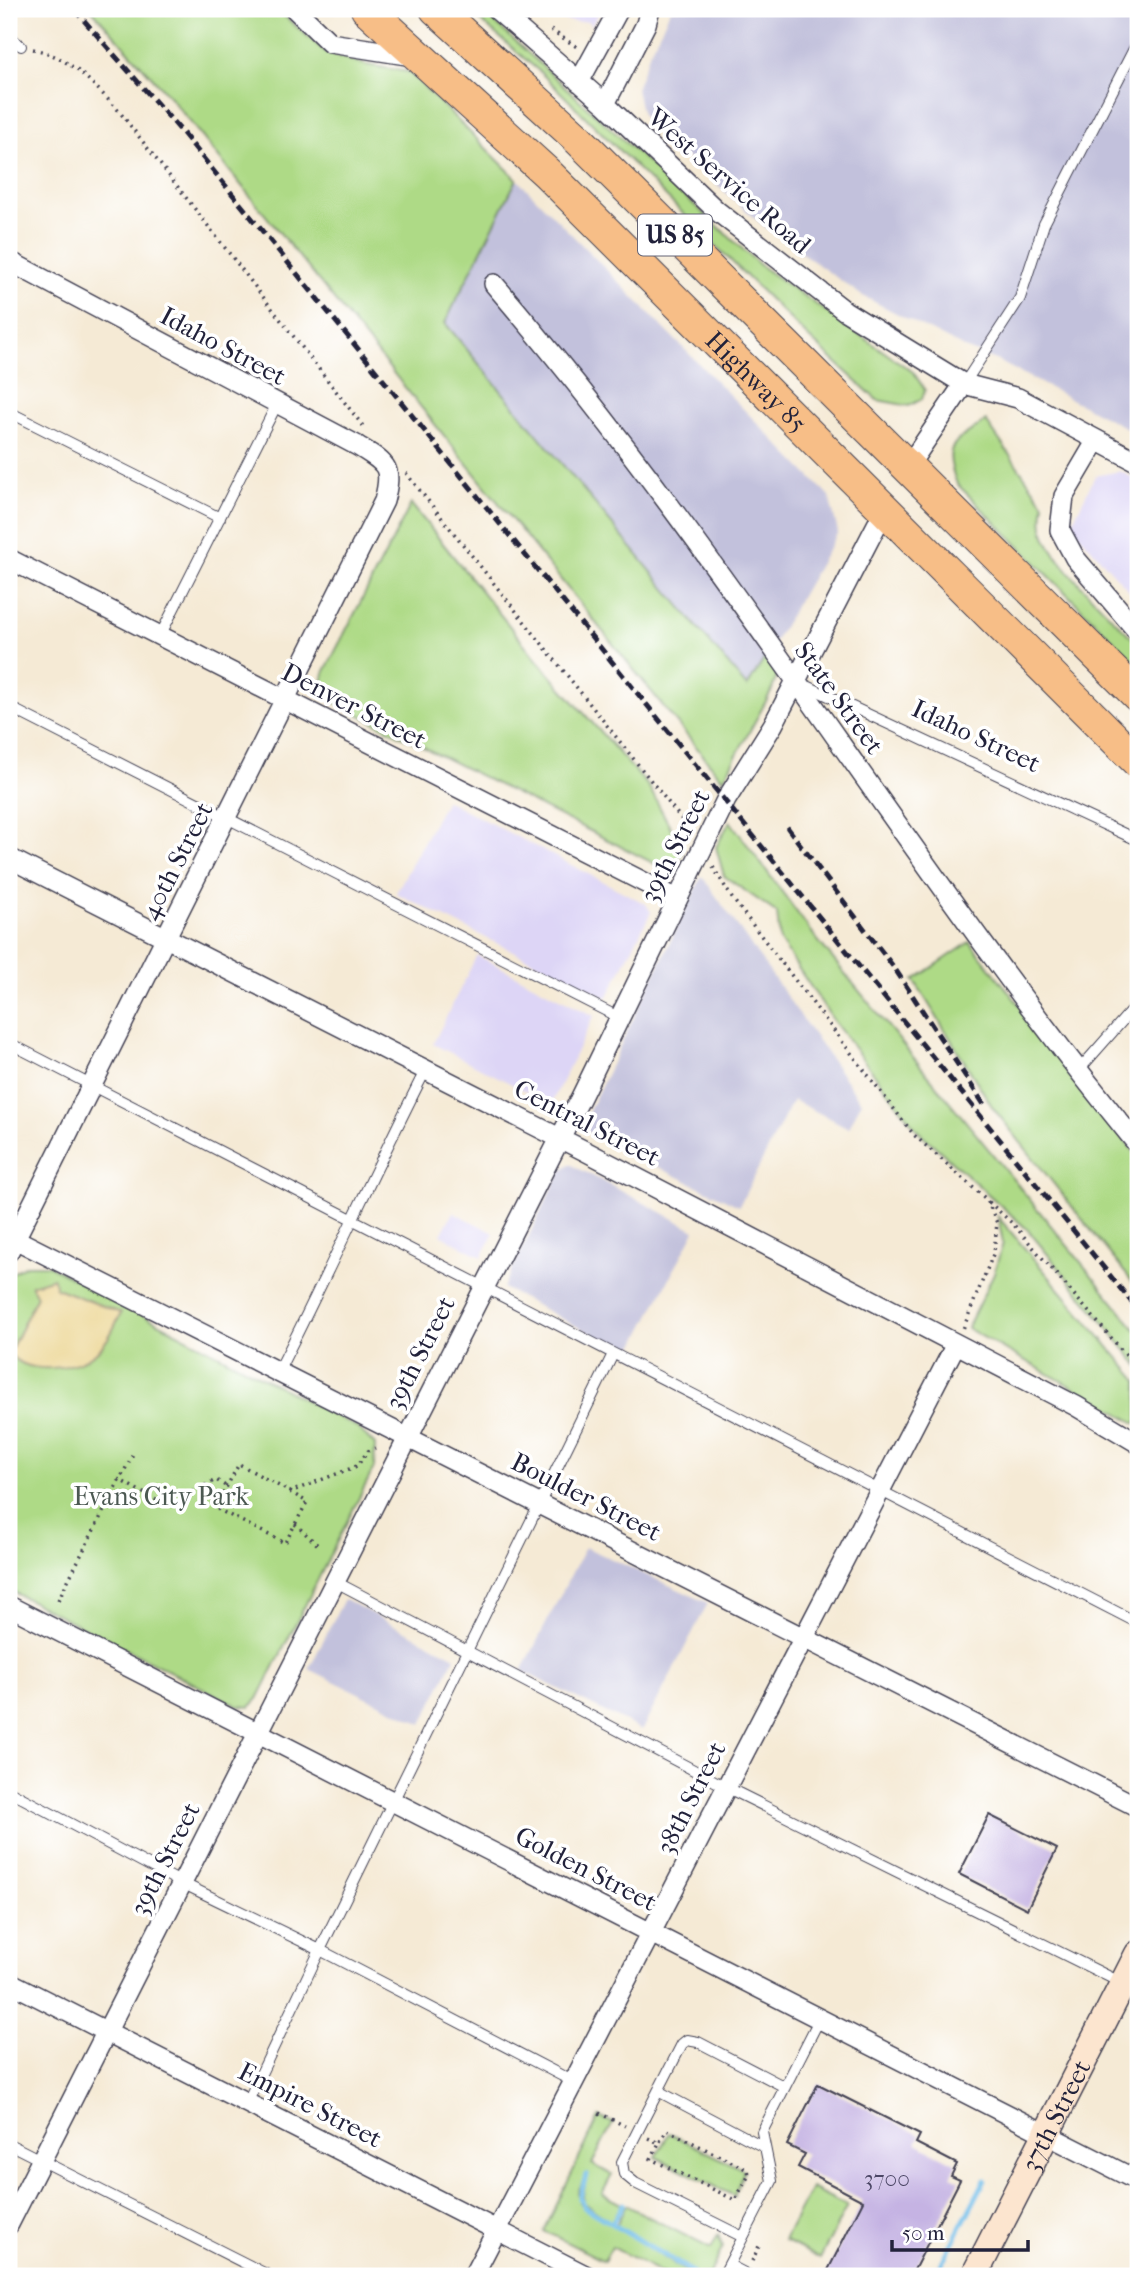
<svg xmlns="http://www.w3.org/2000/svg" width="1147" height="2285" viewBox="0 0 1147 2285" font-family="'IM FELL French Canon',serif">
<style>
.built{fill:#ddd5f6}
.industrial{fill:#c2c1dc}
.green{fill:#aeda86;stroke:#687e60;stroke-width:2}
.sand{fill:#eeda9e;stroke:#887e6c;stroke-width:2}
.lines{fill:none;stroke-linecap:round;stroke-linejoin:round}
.stream{stroke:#6ebde9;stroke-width:5}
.building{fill:#c5b3e3}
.service-casing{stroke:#424052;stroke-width:12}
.minor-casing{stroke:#424052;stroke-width:22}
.secondary-casing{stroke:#424052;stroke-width:29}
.trunk-casing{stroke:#424052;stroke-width:34}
.path{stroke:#424052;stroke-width:3.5;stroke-dasharray:2 5;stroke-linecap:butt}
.service{stroke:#fff;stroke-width:10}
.minor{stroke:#fff;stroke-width:19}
.secondary{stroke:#fce5cf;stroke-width:26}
.trunk{stroke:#f7be87;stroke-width:32}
.rail{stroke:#22223b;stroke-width:5;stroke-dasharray:10 5;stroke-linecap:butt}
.labels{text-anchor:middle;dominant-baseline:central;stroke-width:7;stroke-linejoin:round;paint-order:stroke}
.number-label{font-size:23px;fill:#4b4665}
.shield{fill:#fff;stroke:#646476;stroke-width:2}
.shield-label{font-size:24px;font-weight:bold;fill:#22223b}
.street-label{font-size:26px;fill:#22223b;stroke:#fff}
.park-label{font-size:26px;fill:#4c5952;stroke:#fff}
</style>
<rect width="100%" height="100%" fill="#fff"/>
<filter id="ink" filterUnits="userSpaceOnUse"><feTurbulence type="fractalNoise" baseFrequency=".0143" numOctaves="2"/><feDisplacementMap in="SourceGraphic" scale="14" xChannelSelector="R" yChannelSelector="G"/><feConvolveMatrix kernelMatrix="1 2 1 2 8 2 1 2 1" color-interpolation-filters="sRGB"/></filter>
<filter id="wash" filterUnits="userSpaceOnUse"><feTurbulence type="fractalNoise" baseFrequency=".00686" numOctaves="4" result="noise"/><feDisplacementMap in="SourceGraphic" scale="28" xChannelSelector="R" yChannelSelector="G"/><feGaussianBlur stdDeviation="1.57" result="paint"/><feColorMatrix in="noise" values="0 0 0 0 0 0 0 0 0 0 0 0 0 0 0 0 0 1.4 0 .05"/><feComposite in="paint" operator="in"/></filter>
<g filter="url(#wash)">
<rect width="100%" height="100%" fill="#f5ead5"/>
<!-- built -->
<path class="built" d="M533 9H601L591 26 588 21 574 22 542 16Z
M1120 471 1138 481V601L1075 530 1073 521 1095 476Z
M446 800 646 904 651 912 607 998 396 893Z
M477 955 594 1016 551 1104 433 1044Z
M453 1212 494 1233 482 1257 441 1235Z"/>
<!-- industrial -->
<path class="industrial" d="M671 9H1138V434L998 361 962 347 861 295 761 224 658 132 642 115 636 89 649 54Z
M517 179 829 496 838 532 748 688 445 323Z
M702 876 861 1102 849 1128 793 1100 739 1206 593 1136 584 1128 585 1119Z
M570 1164 695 1230 630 1354 503 1288 561 1171Z
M585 1547 708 1603 642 1730 522 1671Z
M344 1599 455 1657 422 1724 309 1669Z"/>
<!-- green -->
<path class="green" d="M91 9H276L327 53 367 65 409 72 517 179 445 323 747 687 768 653 777 676 771 692 723 780 169 96Z
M467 9H480L761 266 913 372 925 390 922 399 909 406 877 400 807 336 540 72Z
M986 421 1044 504C1042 514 1041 525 1045 536 1058 568 1114 618 1138 644V665L957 484C941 443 954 443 986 421Z
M411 504 537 660 649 787 683 851 676 865 665 869 332 701 322 684 324 673Z
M730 821 815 937 1138 1332V1365L1028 1230 918 1131 835 1023 780 941 777 913 724 876 716 847Z
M970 942 1138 1157V1289L993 1108 914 980Z
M998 1217 1138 1381V1424L967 1328 994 1273 1003 1243Z
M26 1265H48L357 1427 375 1445 374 1468 258 1699 250 1707 238 1706 9 1590V1275Z
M599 2117 613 2123 592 2164 612 2175 602 2194 621 2204 611 2222 582 2202 587 2173 578 2192 580 2204 690 2274 694 2273 692 2270 616 2225 626 2205 711 2249 718 2235 723 2247 709 2275 668 2276 612 2247 604 2261 544 2231Z
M669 2133 744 2170 734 2196 656 2157Z
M811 2188 847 2206 820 2259 784 2240Z"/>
<!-- sand -->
<path class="sand" d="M53 1278 56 1288 121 1313C114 1327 107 1345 94 1354 73 1370 26 1376 9 1353L37 1296 31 1285Z"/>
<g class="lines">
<!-- stream -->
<path class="stream" d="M586 2175 580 2198 584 2207 692 2272
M612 2223 623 2204
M935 2276 985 2180"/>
</g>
<g id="blocks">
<!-- building -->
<path class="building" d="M989 1815 1057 1849 1027 1909 959 1874Z
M818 2084 920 2135 916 2143 957 2164 951 2176 960 2180 911 2276H825L863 2201 798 2167 805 2154 787 2145Z"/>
</g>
</g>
<g filter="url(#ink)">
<use href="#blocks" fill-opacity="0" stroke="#424052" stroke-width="2"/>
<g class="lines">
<defs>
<path id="service" d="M9 36 21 46
M964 384 1020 298 1044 224 1138 41
M9 412 220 518
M160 636 277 404
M803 684 1133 838
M9 707 620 1018
M9 1043 1138 1623
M1079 1070 1138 1003
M278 1372C329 1272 374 1171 425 1071
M334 1581 726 1787 1138 1991
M9 1791 182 1883 320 1950 247 2103
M574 2082 320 1950 613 1354
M658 2091 764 2147
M9 2144 270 2276
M743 2237 635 2183 624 2174 622 2162 682 2044 687 2040 698 2042 785 2087
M729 2265 750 2276
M723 2276 772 2181 762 2132 820 2018"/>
<path id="minor" d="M295 9 330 43 419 57
M496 9 605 104 717 211 845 311 964 384 1018 398 1138 462
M579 82 619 9
M605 104 646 24 650 9
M9 261 358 446C387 464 393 466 384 501L9 1251
M494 284C728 556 911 868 1138 1145
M1097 440 1064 496 1060 530 1075 558 1138 632
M907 468 964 384
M9 559 677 899
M9 858 585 1151 1076 1406 1138 1443
M9 1236 1138 1807
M9 1606 1138 2181
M9 1982 587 2276
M9 2224 582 1095 726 800 773 725 885 509
M473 2276 956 1344"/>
<g id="secondary">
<path id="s1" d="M974 2276 1138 1954"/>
</g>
<g id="trunk">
<path id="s2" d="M367 9 547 173 1138 762"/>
<path d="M436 9 574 135 1138 696"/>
</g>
</defs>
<!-- service casing -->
<use href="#service" class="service-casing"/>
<!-- minor casing -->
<use href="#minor" class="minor-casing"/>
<!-- secondary casing -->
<use href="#secondary" class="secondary-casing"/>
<!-- trunk casing -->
<use href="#trunk" class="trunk-casing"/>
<!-- path -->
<path class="path" d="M551 30 577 47
M33 49C70 56 94 85 119 111L363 426
M406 473 691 831
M713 867 732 898 914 1135 987 1200 997 1223 994 1252 963 1329
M989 1202 1014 1225 1138 1369
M118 1479 165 1505 216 1480 227 1487
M290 1492 307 1502 285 1543 215 1508 239 1464 290 1492 357 1466 368 1451 375 1448
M295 1524 320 1547
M58 1600 134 1452
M599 2113 625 2126
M648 2138 659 2143 651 2159 735 2200 749 2175 748 2170 667 2130 659 2143
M752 2261 760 2244"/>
<!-- service -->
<use href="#service" class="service"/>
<!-- minor -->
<use href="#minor" class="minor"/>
<!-- secondary -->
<use href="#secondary" class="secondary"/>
<!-- trunk -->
<use href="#trunk" class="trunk"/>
<!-- rail -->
<path class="rail" d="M74 9 182 132 1138 1310
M787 827 895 969 985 1106"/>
</g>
</g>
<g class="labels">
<!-- number labels -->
<g class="number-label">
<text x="887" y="2178">3700</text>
</g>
<!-- shield labels -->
<rect class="shield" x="638" y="214.5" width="74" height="41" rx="5"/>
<g class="shield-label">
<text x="675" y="235">US 85</text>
</g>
<!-- street labels -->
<g class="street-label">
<text transform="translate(729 181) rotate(41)">West Service Road</text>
<text transform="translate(223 346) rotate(28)">Idaho Street</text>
<text stroke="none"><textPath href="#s2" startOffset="539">Highway 85</textPath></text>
<text transform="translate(839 698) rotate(54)">State Street</text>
<text transform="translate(354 706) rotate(27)">Denver Street</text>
<text transform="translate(976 736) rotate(25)">Idaho Street</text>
<text transform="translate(675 846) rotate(-63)">39th Street</text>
<text transform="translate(177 861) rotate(-63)">40th Street</text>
<text transform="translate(587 1123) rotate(27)">Central Street</text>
<text transform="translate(420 1353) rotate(-63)">39th Street</text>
<text transform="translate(586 1497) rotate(27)">Boulder Street</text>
<text transform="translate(691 1798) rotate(-63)">38th Street</text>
<text transform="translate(165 1859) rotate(-63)">39th Street</text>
<text transform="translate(586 1869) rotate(27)">Golden Street</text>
<text transform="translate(310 2105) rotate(27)">Empire Street</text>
<text stroke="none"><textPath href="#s1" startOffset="180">37th Street</textPath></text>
</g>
<!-- park labels -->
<g class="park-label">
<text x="161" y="1496">Evans City Park</text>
</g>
</g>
<!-- margin -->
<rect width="1147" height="2285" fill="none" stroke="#fff" stroke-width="35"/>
<!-- scale -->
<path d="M892 2240v10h136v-10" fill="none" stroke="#22223b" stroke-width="3.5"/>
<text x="902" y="2240" font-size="21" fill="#22223b" stroke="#ffffff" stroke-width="5" paint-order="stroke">50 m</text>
</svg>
